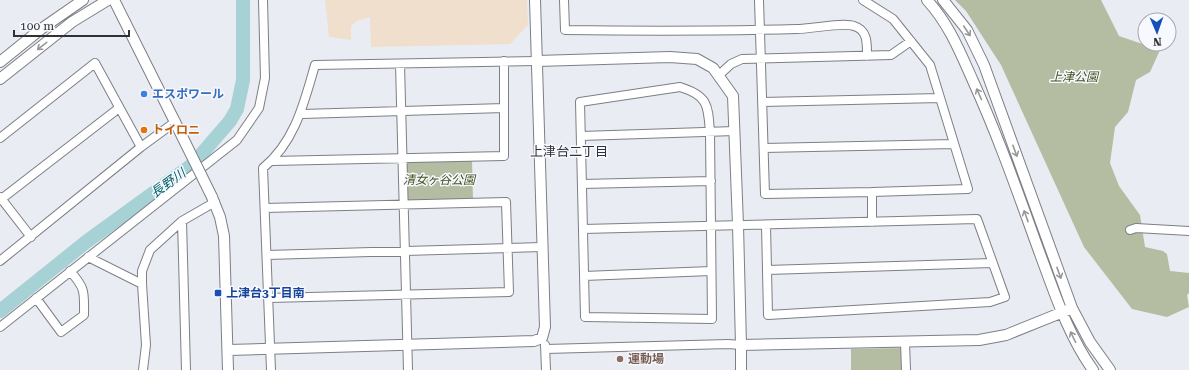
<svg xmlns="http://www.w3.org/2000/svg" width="1189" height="370" viewBox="0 0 1189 370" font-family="'Roboto Serif','Noto Sans JP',serif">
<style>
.commercial{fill:#f0dfcd}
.green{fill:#b4bda2}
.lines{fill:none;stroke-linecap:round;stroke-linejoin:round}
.river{stroke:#a6d1d5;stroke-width:14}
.minor-casing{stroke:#7d7f85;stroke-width:10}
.tertiary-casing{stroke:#7d7f85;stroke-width:12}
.minor{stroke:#fff;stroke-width:8}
.tertiary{stroke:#fff;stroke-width:10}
.tertiary-bridge-casing{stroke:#7d7f85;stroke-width:12;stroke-linecap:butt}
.tertiary-bridge{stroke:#fff;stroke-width:10}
.oneway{stroke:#98989a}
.shop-dot{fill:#3f7fe0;stroke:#f7f9fe;stroke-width:1.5}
.food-dot{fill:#e8710a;stroke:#f7f9fe;stroke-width:1.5}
.transit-dot{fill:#1a4fb4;stroke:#f7f9fe;stroke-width:1.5}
.education-dot{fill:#8d6e63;stroke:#f7f9fe;stroke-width:1.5}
.labels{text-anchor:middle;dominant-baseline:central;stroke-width:3;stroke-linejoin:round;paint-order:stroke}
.park-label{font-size:12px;font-style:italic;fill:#43501e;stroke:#f7f9fe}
.shop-label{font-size:12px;font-weight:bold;fill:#366cbe;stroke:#f7f9fe;text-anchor:start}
.food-label{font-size:12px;font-weight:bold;fill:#c56008;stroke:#f7f9fe;text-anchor:start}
.transit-label{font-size:12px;font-weight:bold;fill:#164399;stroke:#f7f9fe;text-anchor:start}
.education-label{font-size:12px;font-weight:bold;fill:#785e54;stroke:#f7f9fe;text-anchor:start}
.neighbourhood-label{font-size:13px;fill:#303134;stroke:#f7f9fe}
.water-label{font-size:13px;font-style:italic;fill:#036068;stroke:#f7f9fe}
</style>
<rect width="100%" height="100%" fill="#e9ecf2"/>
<!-- commercial -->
<path class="commercial" d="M325 0H527L528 25 510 44 371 47 370 17 357 21 351 26V40L329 37Z"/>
<!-- green -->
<path class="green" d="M955 0H1101L1119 36 1160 50 1150 72 1136 80 1128 112 1115 127 1110 163 1119 186 1140 215 1145 247 1163 251 1167 254 1170 271 1189 273V293L1187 295 1189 307 1167 317 1132 309 1084 247 1001 65 966 11Z
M404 160H472L473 200 405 201Z
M901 348V370H851V349Z"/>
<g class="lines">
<!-- river -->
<path class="river" d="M0 311 86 242 192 165 230 121 237 109 243 80V0"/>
<defs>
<path id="minor" d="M564 0 565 30C642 31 720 31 797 29 810 29 844 22 854 26 868 30 867 44 867 56
M759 0 765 194 872 192
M863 0 893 19 930 65 968 189 872 192V222
M400 64 408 370
M719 75 731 64 742 59 891 55 911 41
M680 87C709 96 708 106 710 133L712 319 585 317 580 102Z
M762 102 940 98
M302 114 504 108
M581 136 735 131
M0 138 95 63 141 147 0 261
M141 147 175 122
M764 148 954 144
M272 161 504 156V61
M582 184 711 181
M0 197 31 237
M0 200 119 108
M265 208 506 202 509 292 269 298
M182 221 186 370
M583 229 977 219 1005 297 990 302 768 315 766 225
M1130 230 1136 228 1189 231
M267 255 542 247
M88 257 142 284
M767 270 992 263
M584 276 711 271
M36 298 61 332 84 315C84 292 86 289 70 271
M0 327 237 140 259 108 265 78 263 0
M905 342 906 370
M545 345 546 370
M546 349 728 344 741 345
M143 370 146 345 142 284V271L150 250 182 221 215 202
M271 370 263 168C295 142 304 103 315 65L537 61"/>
<path id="tertiary" d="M114 0 175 122
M927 0C949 24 960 52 973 81 999 138 1019 196 1040 254 1055 294 1068 335 1093 370
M943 0 967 30 984 65 1072 308 1090 342 1110 370
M537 61 670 57 697 59 713 68 733 96 738 225 741 345
M0 62 41 29 83 0
M0 79 72 22 108 0
M212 197 220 217 224 236 228 370
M228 350 534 341 542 338 545 327 535 0
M741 370V345L979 340 1006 335 1068 310"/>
</defs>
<!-- minor casing -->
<use href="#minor" class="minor-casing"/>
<!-- tertiary casing -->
<use href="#tertiary" class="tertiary-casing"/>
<!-- minor -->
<use href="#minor" class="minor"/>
<!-- tertiary -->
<use href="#tertiary" class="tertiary"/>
<defs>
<path id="tertiary-bridge" d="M175 122 212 197"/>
</defs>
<!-- tertiary-bridge casing -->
<use href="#tertiary-bridge" class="tertiary-bridge-casing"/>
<!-- tertiary-bridge -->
<use href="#tertiary-bridge" class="tertiary-bridge"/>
</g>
<!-- one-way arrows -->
<defs><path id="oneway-shaft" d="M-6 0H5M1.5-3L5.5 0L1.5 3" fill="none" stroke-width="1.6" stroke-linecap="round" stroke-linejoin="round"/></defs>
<g class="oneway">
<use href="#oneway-shaft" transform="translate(967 31) rotate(57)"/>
<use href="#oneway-shaft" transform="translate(42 46) rotate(142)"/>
<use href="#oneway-shaft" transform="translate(979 94) rotate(-114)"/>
<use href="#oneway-shaft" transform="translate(1015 151) rotate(70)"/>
<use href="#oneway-shaft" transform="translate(1026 216) rotate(-110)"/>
<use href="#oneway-shaft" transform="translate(1059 273) rotate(70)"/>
<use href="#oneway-shaft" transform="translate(1073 337) rotate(-116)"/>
</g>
<!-- markers -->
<circle class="shop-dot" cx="144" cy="94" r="4"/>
<circle class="food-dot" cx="144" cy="130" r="4"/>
<rect class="transit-dot" x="214" y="289" width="8" height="8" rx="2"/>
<circle class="education-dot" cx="620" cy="359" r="4"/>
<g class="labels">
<!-- park labels -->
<g class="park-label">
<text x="1074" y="77">上津公園</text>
<text x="439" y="180">清女ヶ谷公園</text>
</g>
<!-- shop labels -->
<g class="shop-label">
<text x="152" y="94">エスポワール</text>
</g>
<!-- food labels -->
<g class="food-label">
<text x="152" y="130">トイロニ</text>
</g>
<!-- transit labels -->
<g class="transit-label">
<text x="226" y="293">上津台3丁目南</text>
</g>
<!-- education labels -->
<g class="education-label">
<text x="628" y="359">運動場</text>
</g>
<!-- neighbourhood labels -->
<g class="neighbourhood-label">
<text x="569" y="151">上津台二丁目</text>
</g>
<!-- water labels -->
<g class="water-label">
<text transform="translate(168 183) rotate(-36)">長野川</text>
</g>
</g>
<!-- north arrow -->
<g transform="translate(1157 32) rotate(178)"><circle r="19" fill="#f7f9fe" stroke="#a7a9ad"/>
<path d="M0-3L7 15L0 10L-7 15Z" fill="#154fba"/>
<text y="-6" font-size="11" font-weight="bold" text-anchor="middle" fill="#303134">N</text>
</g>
<!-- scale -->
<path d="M14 30v6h115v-6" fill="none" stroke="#303134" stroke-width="2"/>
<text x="20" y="30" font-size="12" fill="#303134" stroke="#f7f9fe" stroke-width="3" paint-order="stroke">100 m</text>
</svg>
